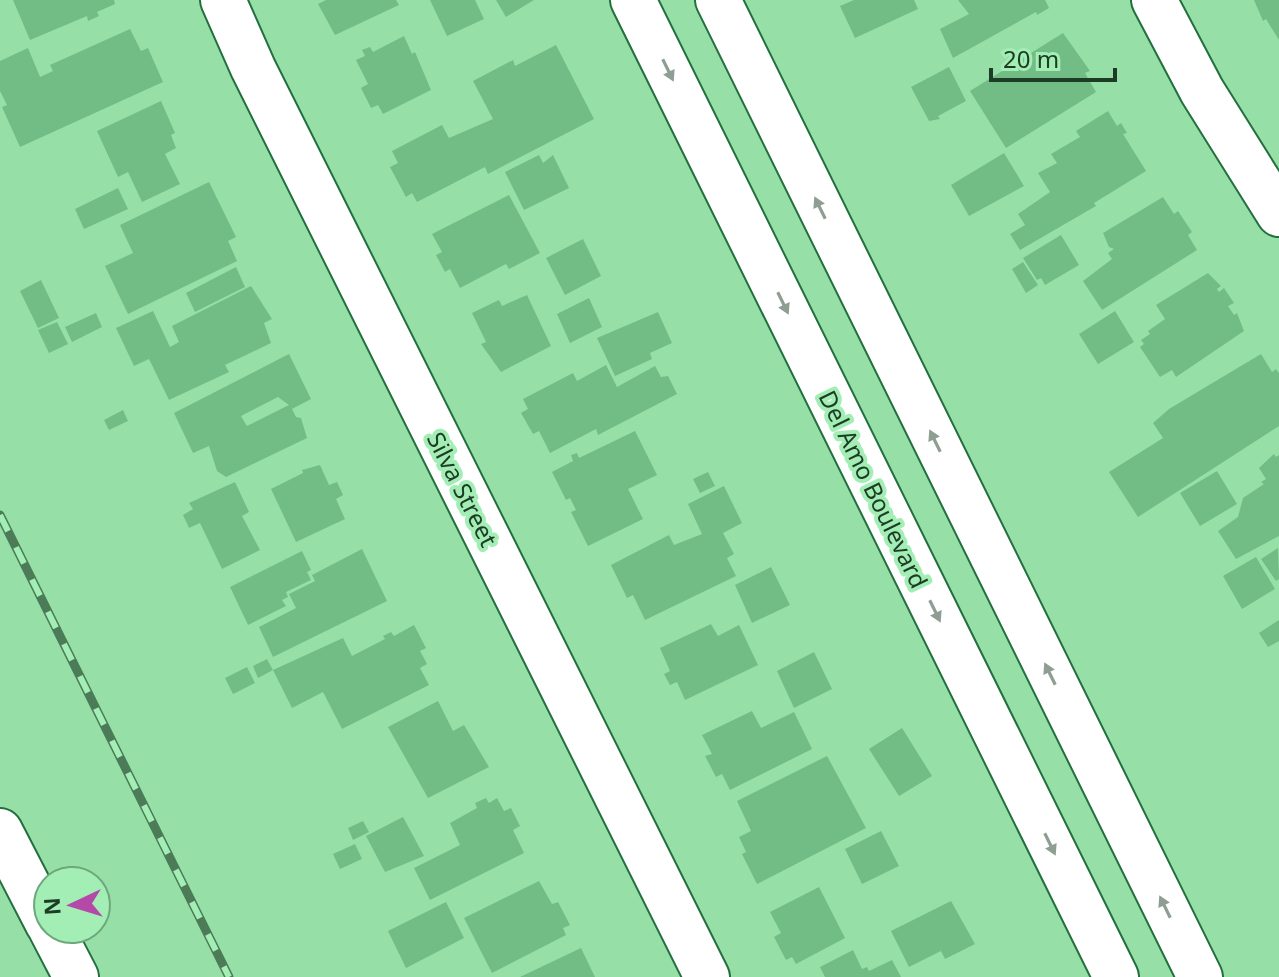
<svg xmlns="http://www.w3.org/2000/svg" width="1279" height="977" viewBox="0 0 1279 977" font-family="'Noto Sans',sans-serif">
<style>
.building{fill:#72bc86;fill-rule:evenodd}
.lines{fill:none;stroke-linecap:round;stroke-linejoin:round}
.minor-casing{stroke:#236f3e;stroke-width:48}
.major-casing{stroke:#236f3e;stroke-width:48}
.minor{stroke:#fff;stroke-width:44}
.major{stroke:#fff;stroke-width:44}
.rail-casing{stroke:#4c7b58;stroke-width:9}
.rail{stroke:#a3eeb5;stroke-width:6;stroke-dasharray:18;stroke-linecap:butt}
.oneway{fill:#8e9e92}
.labels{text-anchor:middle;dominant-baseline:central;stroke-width:8;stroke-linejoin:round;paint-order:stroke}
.street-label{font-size:24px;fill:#1d3c26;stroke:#a3eeb5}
</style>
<rect width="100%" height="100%" fill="#96e0a8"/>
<!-- building -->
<path class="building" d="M13 0H114L115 4 97 12 99 16 88 21 87 16 30 40Z
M326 0H396L399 5 335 35 318 4Z
M430 0H475L484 19 447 36Z
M496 0H534L506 17Z
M854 0H914L918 9 855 38 840 6Z
M958 0H1045L1049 8 1037 15 1036 12 953 58 940 29 969 14Z
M1254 0H1279V40L1266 19 1263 21Z
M130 29 141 51 148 48 163 82 20 147 2 107 7 105 0 91V61L28 48 40 77 53 71 50 65Z
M1063 33 1090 71 1085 73 1096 92 1006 148 970 91Z
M404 36 412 54 415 52 431 90 383 114 378 105 371 108 361 88 368 84 356 60 365 56 362 50 370 47 373 52Z
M556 45 594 119 488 174 485 167 417 202 412 193 406 197 390 167 398 163 392 151 442 125 449 138 493 119 473 81 513 60 515 66Z
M949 67 966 101 938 116 940 119 929 121 911 87Z
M161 101 175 133 171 135 176 148 165 154 180 184 142 202 128 172 118 177 97 131Z
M1108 111 1117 126 1121 123 1127 133 1123 134 1146 171 1094 203 1096 206 1020 250 1010 234 1025 225 1018 214 1050 192 1038 173 1057 163 1051 154 1080 137 1076 131Z
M1004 153 1024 186 969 216 951 185Z
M539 155 543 163 553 155 569 188 524 210 505 172Z
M209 182 236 237 228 241 237 261 128 314 105 266 133 253 120 225Z
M118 188 128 209 84 229 75 209Z
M509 195 540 253 509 269 506 264 460 288 450 269 445 272 436 255 442 252 432 234Z
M1163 197 1174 214 1178 211 1192 232 1188 235 1197 250 1102 310 1083 281 1112 259 1108 253 1114 249 1109 247 1103 233Z
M1061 235 1079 265 1045 285 1041 278 1037 280 1023 258Z
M583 239 601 276 565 295 546 258Z
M1023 262 1038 285 1026 293 1012 269Z
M236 267 245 287 195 312 186 293Z
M1208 273 1221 286 1217 289 1219 292 1224 288 1234 303 1228 306 1234 315 1237 313 1244 331 1176 377 1172 370 1160 377 1140 347 1144 344 1141 340 1150 334 1148 331 1165 319 1156 305Z
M41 280 59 318 38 328 20 291Z
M251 286 272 319 264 323 271 343 225 365 229 372 169 400 149 359 134 366 116 328 153 311 170 347 179 342 172 326Z
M527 295 551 346 501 372 481 344 486 342 472 313 499 300 502 306Z
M589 298 602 327 570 343 557 314Z
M1115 311 1134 342 1098 364 1079 334Z
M658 312 672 343 650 353 652 359 615 376 597 338Z
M96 313 102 327 72 342 65 327Z
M57 322 68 344 49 353 38 330Z
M289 354 311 399 292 409 296 417 301 418 307 438 226 477 217 471 209 446 193 453 174 413ZM278 397 289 405 247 426 241 416Z
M1261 354 1272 372 1276 369 1279 373V426L1138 517 1109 472 1163 438 1153 423 1169 409Z
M606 365 617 387 655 366 661 377 668 376 677 394 598 435 596 429 550 453 539 431 533 434 521 413 528 409 523 399 573 373 577 381Z
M123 410 128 421 109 430 104 420Z
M635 431 657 475 628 489 643 519 588 546 571 512 576 510 570 498 566 500 552 472 573 461 571 455 577 453 579 458Z
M1274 454 1276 457 1279 455V536L1236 559 1218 531 1238 517 1243 498 1264 484 1261 482 1266 479 1259 468Z
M320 465 329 485 337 482 343 495 336 499 345 519 296 542 271 489 303 473 302 470Z
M1217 471 1237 504 1200 526 1180 493Z
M708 472 715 486 700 493 693 479Z
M235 482 249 512 242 516 260 550 222 569 200 523 189 528 183 515 193 509 189 503Z
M724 486 742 523 723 533 734 554 727 558 736 576 645 620 633 595 627 598 611 565 669 535 674 545 702 534 688 504Z
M1278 548 1279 579 1276 581 1261 559Z
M362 549 387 601 273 657 259 627 296 608 289 594 315 581 312 575Z
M302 551 311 570 307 572 311 580 286 592 288 597 282 600 286 606 248 625 230 587Z
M1256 557 1275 589 1242 609 1223 576Z
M771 567 790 605 752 623 735 585Z
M1279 620V641L1268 647 1259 633Z
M711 624 718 636 739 625 758 665 685 700 677 682 670 685 664 674 670 671 660 648Z
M414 625 426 648 420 651 427 664 420 668 429 685 342 729 323 692 292 708 273 670 343 638 352 656 385 639 383 636 391 632 394 636Z
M814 652 832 689 794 708 777 671Z
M267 659 273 670 258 678 253 666Z
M247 667 255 683 233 694 225 678Z
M438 701 453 731 464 725 489 767 428 798 388 727Z
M752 711 761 728 794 712 812 749 730 790 722 774 716 777 705 756 712 754 702 735Z
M902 728 932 776 899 796 869 749Z
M827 756 866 828 757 884 742 854 746 852 739 837 751 831 737 801Z
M486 798 489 803 497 798 504 811 511 808 520 826 513 830 524 853 430 900 414 868 460 845 450 823 477 808 475 803Z
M403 817 424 856 385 872 366 836Z
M363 821 369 832 353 840 348 828Z
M881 831 899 866 862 884 845 849Z
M355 844 362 859 340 869 333 854Z
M539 881 552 904 558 902 570 925 563 928 566 935 492 973 464 918Z
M819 887 845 938 796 964 792 957 786 960 774 937 781 933 770 912Z
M951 901 975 944 945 959 941 951 909 967 891 931Z
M446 902 464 938 406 968 388 931Z
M581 948 595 977H520Z
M853 950 862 969 867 967 869 971 892 960 901 977H825L820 967Z"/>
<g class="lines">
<defs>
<path id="minor" d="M223 0 253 68 707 977
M1154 0 1202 91 1279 214
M0 831 48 924
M51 929 76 977"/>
<path id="major" d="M633 0 1116 977
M718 0 1200 977"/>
</defs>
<!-- minor casing -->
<use href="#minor" class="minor-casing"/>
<!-- major casing -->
<use href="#major" class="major-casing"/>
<!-- minor -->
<use href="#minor" class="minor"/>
<!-- major -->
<use href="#major" class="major"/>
<defs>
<path id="rail" d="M0 515 229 977"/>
</defs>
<!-- rail casing -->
<use href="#rail" class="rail-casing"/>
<!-- rail -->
<use href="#rail" class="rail"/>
</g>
<!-- one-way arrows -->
<defs><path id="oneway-solid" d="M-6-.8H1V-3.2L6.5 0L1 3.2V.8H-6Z" transform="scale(2)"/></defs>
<g class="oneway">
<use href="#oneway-solid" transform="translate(668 70) rotate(64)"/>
<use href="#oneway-solid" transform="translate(820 208) rotate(-116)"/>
<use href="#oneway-solid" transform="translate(783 303) rotate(64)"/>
<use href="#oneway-solid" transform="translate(935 441) rotate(-116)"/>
<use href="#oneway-solid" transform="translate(935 611) rotate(64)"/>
<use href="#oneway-solid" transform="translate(1050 674) rotate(-116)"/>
<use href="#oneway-solid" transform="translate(1050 844) rotate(64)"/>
<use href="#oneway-solid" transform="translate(1165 907) rotate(-116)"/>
</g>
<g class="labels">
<!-- street labels -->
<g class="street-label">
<text transform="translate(463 489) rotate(63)">Silva Street</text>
<text transform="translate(874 489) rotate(64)">Del Amo Boulevard</text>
</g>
</g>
<!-- north arrow -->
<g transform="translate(72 905) rotate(266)"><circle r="38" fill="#a3eeb5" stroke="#6da77c" stroke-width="2"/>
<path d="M0-6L14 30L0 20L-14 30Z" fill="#b449aa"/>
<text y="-12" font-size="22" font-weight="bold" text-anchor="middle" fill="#1d3c26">N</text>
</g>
<!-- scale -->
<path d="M991 68v12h124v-12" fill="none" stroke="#1d3c26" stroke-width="4"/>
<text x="1003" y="68" font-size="24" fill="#1d3c26" stroke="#a3eeb5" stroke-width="6" paint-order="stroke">20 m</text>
</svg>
